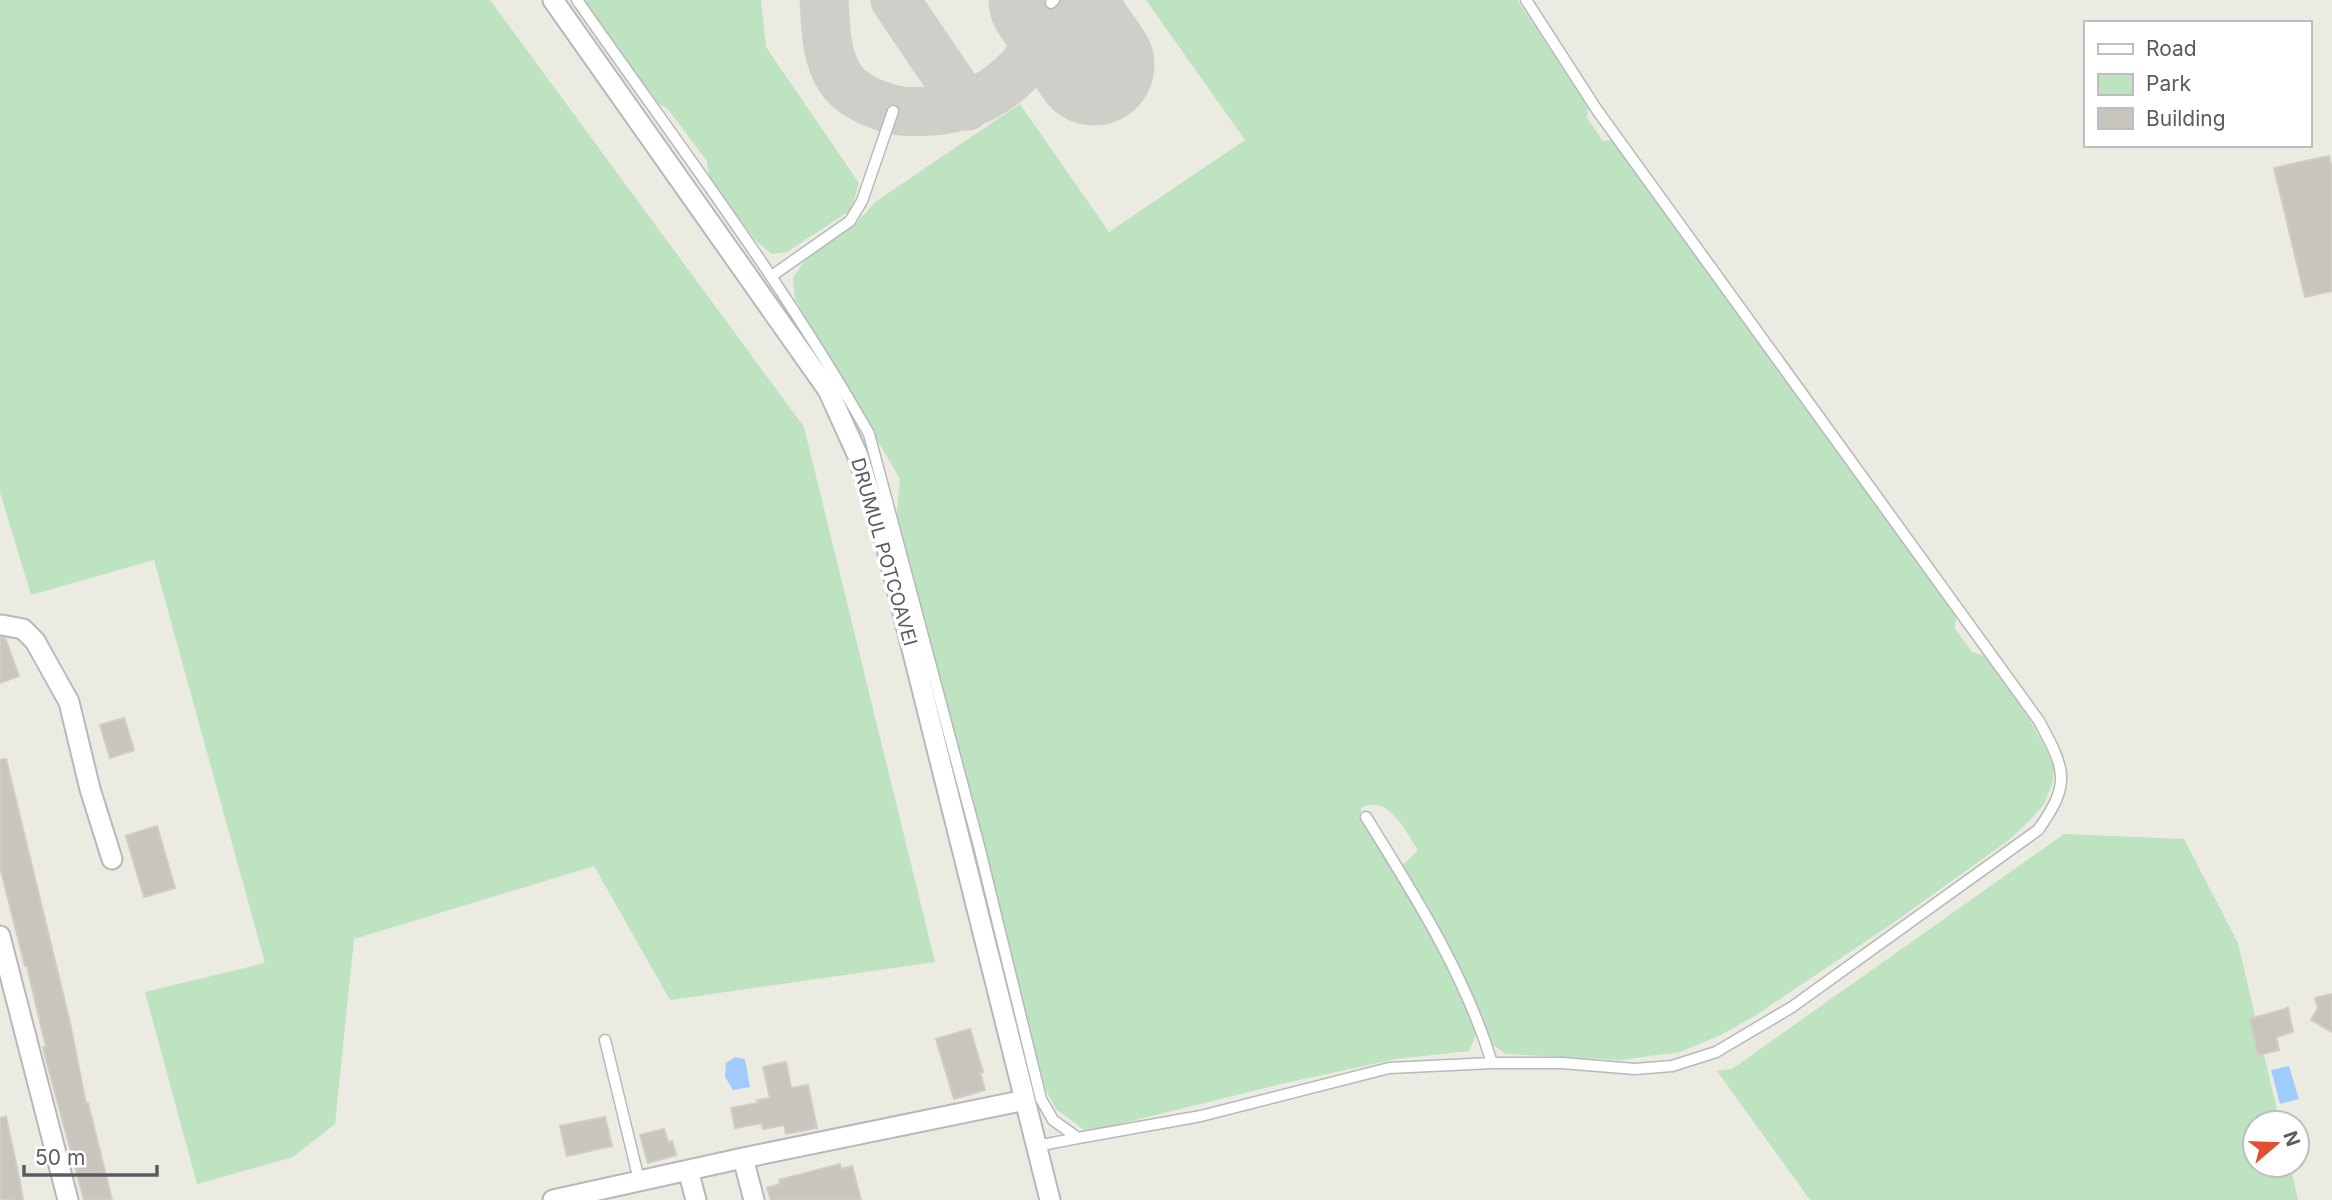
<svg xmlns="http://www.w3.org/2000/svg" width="2332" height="1200" viewBox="0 0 2332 1200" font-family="Inter,sans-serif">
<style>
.green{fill:#bde3c1}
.water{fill:#a0cbfd}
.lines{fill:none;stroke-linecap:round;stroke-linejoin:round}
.taxiway{stroke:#cfcfca;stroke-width:49}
.runway{stroke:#cfcfca;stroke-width:121}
.building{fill:#c7c5be;stroke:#d0cdbf;stroke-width:2}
.service-casing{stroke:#b6b8bd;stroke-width:13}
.minor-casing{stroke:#b6b8bd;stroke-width:23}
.service{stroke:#fff;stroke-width:10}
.minor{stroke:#fff;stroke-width:19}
.labels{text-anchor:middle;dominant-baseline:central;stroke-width:7;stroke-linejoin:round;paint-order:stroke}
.street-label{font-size:19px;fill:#595c61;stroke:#fff}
</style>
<rect width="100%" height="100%" fill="#ecebe1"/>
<!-- green -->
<path class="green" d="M0 0H490L804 427 935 962 670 1000 594 866 354 939 335 1124 293 1157 197 1184 145 992 265 963 154 560 31 595 0 492Z
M582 0H761L766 47 859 183 851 210 787 252 772 254 755 240 709 177 707 161 667 108 652 101Z
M1146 0H1517L1588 107 1587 118 1603 141 1613 140 1956 615 1955 629 1972 652 1987 657 2029 719 2047 750 2054 769 2052 785 2043 806 2030 820 2009 840 1893 923 1756 1015 1721 1035 1680 1052 1621 1060 1506 1054 1493 1045 1448 944 1402 866 1418 850C1404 830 1390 796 1362 807L1360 815C1368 834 1381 848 1392 866 1425 919 1456 976 1476 1035L1469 1051 1396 1059 1285 1083 1087 1132 1056 1109 1045 1088 896 522 900 479 795 299 793 278 805 260 859 220 875 202 1020 104 1109 232 1245 140Z
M2064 834 2184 839 2238 943 2280 1123H2255V1165H2290L2298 1200H1810L1717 1071 1732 1069Z"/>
<!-- water -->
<path class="water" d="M735 1057 745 1059 750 1087 733 1090 725 1077 726 1063Z
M2289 1066 2299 1099 2280 1104 2271 1070Z"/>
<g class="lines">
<!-- taxiway -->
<path class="taxiway" d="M824 0C826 27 825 55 840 78 848 91 865 100 879 105 897 113 913 112 932 111 983 108 1028 75 1046 27 1049 19 1050 8 1051 0
M895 0 967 106"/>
<!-- runway -->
<path class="runway" d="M1049 0 1094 65"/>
</g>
<!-- building -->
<path class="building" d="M2329 156 2332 170V291L2305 297 2274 168Z
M0 637 5 638 19 676 0 683Z
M124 718 134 750 110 758 100 725Z
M6 759 70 1023 86 1104 88 1103 112 1200H84L43 1048 46 1047 27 966H25L0 867V760Z
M157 826 175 888 144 897 126 836Z
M2332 994V1032L2311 1020 2318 1008 2315 998Z
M2288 1008 2293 1032 2276 1037 2279 1050 2258 1055 2250 1019Z
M970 1029 983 1072H980L985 1090 954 1099 936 1039Z
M786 1062 791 1088 808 1085 817 1128 786 1134 784 1125 763 1129 762 1123 735 1128 731 1108 758 1103 757 1100 770 1098 763 1067Z
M6 1117 19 1177 23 1200H0V1118Z
M605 1117 612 1146 567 1156 560 1126Z
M664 1129 668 1142 672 1141 676 1155 648 1163 640 1135Z
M840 1164 841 1169 852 1166 861 1200H771L767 1188 780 1184 779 1180Z"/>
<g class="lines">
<defs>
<path id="service" d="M577 0C677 143 783 282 869 434L979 846 1041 1099 1053 1120 1078 1138 1201 1116 1389 1068 1492 1063
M1051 3 1054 0
M773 275 850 221 862 201 893 111
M1366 817C1415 896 1465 974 1492 1063H1562L1635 1069 1672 1066 1716 1052 1792 1007 2038 830C2072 783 2065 769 2039 721L1597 110 1526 0
M605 1040 639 1180
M1037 1146 1078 1138"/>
<path id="minor" d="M553 0 828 390 858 456 886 545 1050 1200
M2 625 23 629 35 641 69 702 90 789 112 859
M0 936 68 1200
M743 1158 754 1200
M688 1170 696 1200
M553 1200 743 1158 1025 1100"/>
</defs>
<!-- service casing -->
<use href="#service" class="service-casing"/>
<!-- minor casing -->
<use href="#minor" class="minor-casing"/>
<!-- service -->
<use href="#service" class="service"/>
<!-- minor -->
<use href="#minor" class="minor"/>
</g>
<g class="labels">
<!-- street labels -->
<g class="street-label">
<text transform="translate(884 552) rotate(74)">DRUMUL POTCOAVEI</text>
</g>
</g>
<!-- legend -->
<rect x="2084" y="21" width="228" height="126" fill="#ffffff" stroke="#bdbec0" stroke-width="2"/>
<rect x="2098" y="44" width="35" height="10" fill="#ffffff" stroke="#bdbec0" stroke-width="2"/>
<text x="2146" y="56" font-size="21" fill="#595c61">Road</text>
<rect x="2098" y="74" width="35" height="21" fill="#bde3c1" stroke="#bdbec0" stroke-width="2"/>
<text x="2146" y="91" font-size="21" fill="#595c61">Park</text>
<rect x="2098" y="108" width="35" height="21" fill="#c7c5be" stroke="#bdbec0" stroke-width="2"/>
<text x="2146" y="126" font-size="21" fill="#595c61">Building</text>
<!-- north arrow -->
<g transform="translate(2276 1144) rotate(71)"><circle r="33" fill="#ffffff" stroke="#bdbec0" stroke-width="2"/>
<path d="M0-5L12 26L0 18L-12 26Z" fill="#e4502f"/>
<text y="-10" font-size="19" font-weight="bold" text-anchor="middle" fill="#595c61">N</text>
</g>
<!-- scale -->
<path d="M24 1165v10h133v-10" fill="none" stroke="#595c61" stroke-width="3.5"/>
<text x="35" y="1165" font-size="21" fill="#595c61" stroke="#ffffff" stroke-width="5" paint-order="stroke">50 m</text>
</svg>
